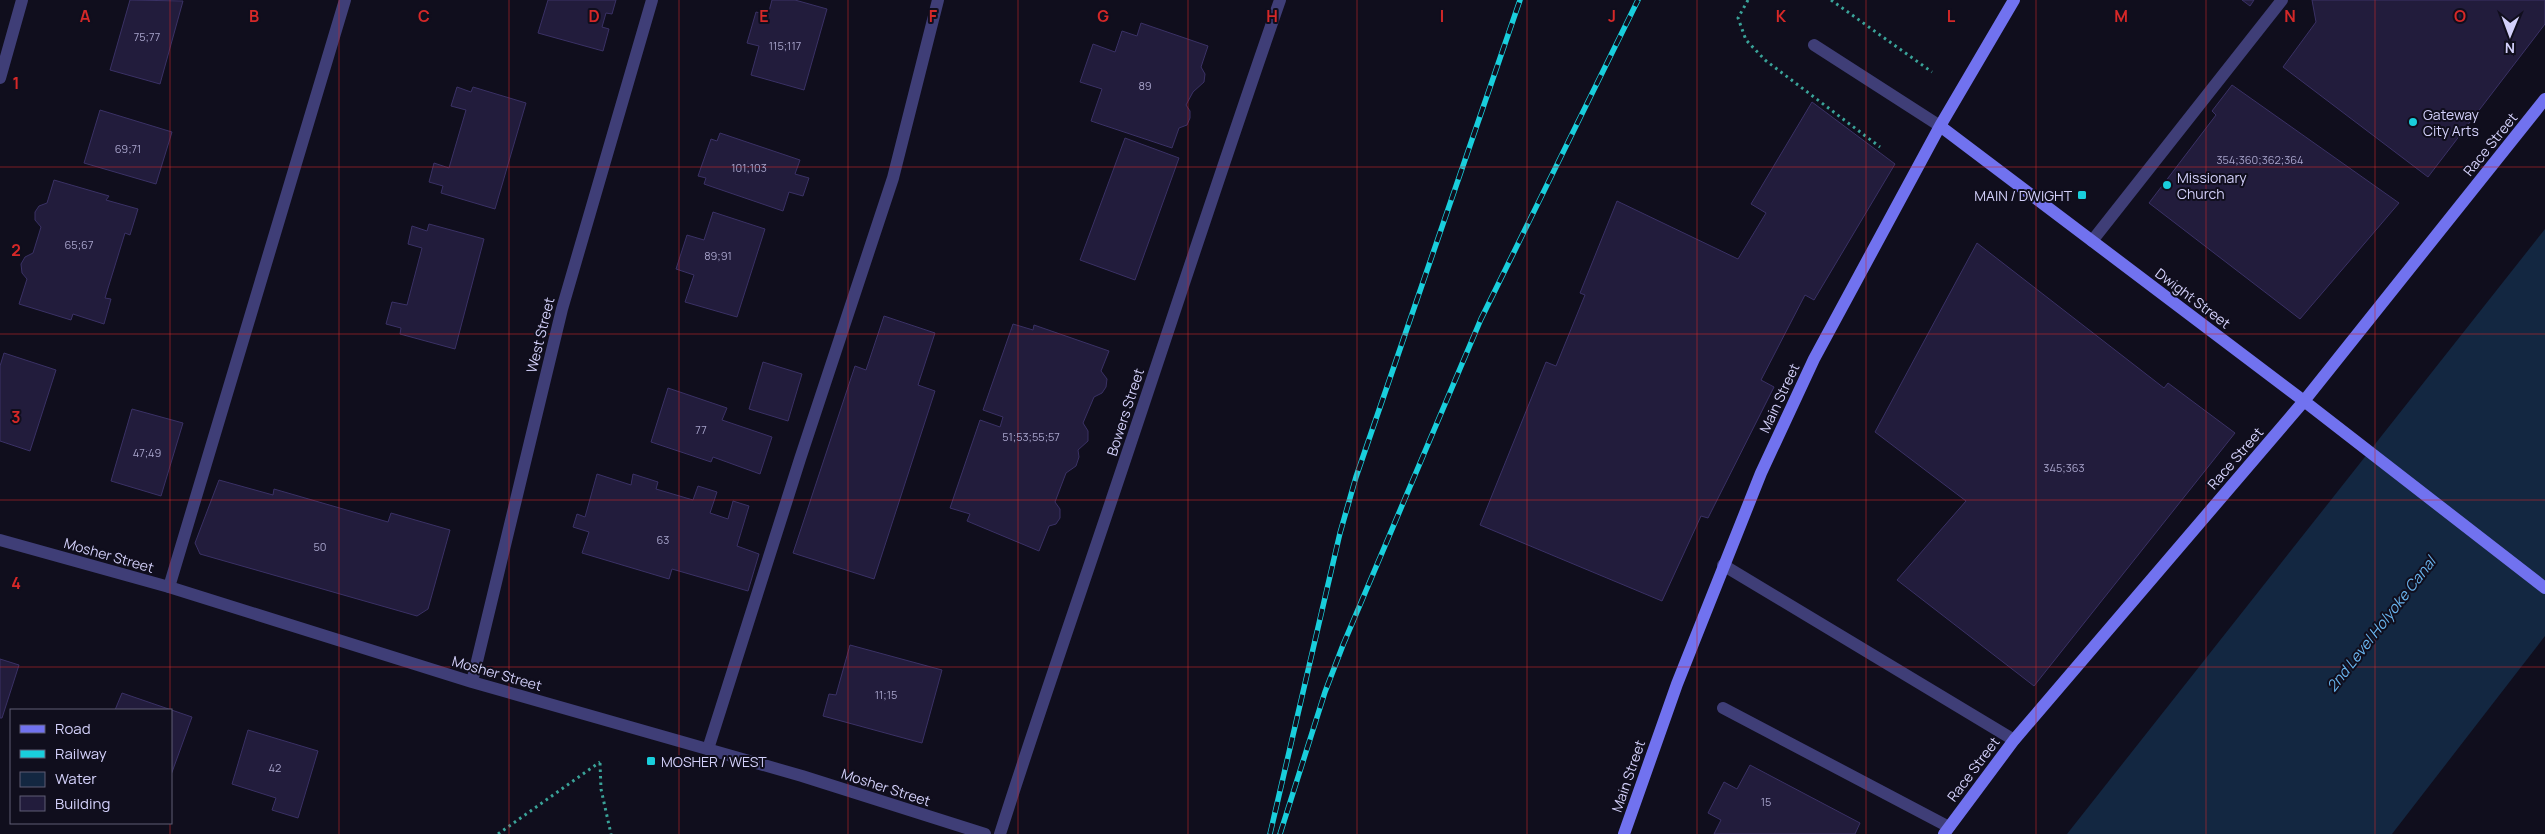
<svg xmlns="http://www.w3.org/2000/svg" width="2545" height="834" viewBox="0 0 2545 834" font-family="Manrope,sans-serif">
<style>
.water{fill:#132741}
.building{fill:#221c3c;stroke:#3a3165}
.lines{fill:none;stroke-linecap:round;stroke-linejoin:round}
.path{stroke:#3aa399;stroke-width:3;stroke-dasharray:2.5 4;stroke-linecap:butt}
.lane{stroke:#3f3e77;stroke-width:12}
.street{stroke:#3f3e77;stroke-width:12}
.secondary{stroke:#7172ef;stroke-width:12}
.rail-casing{stroke:#19cedc;stroke-width:5.5}
.rail{stroke:#100e1d;stroke-width:4;stroke-dasharray:11;stroke-linecap:butt}
.grid{fill:none;stroke:#d62828;stroke-width:1;stroke-opacity:0.55}
.poi-dot{fill:#19cedc;stroke:#100e1d;stroke-width:2}
.labels{text-anchor:middle;dominant-baseline:central;stroke-width:4;stroke-linejoin:round;paint-order:stroke}
.number-label{font-size:11px;fill:#a7a3ca}
.poi-label{font-size:14px;fill:#d3d0fa;stroke:#100e1d;text-anchor:start}
.street-label{font-size:14px;fill:#d3d0fa;stroke:#100e1d}
.water-label{font-size:15px;font-style:italic;fill:#69b4ee;stroke:#100e1d}
.grid-label{font-size:16px;text-anchor:middle;font-weight:bold;fill:#d62828;stroke:#100e1d;stroke-width:4;stroke-linejoin:round;paint-order:stroke}
</style>
<rect width="100%" height="100%" fill="#100e1d"/>
<!-- water -->
<path class="water" d="M2545 229V636L2392 834H2067Z"/>
<!-- building -->
<path class="building" d="M130 0 183 1 160 84 110 70Z
M548 0H616L612 14 606 13 602 27 609 29 603 51 538 33Z
M772 0H795L827 9 804 90 751 75 759 46 747 43 756 12 768 15Z
M2242 0H2254L2250 6Z
M2312 0H2545V24L2428 177 2283 67 2316 22Z
M1141 23 1208 46 1201 67 1205 74 1204 82 1193 92 1186 105 1190 111V118L1187 125 1179 128 1172 148 1091 121 1102 89 1080 82 1093 44 1115 52 1122 31 1137 36Z
M2232 85 2399 203 2300 319 2149 203 2216 115 2212 111Z
M457 87 471 92 473 87 526 103 495 209 441 193 443 186 429 182 434 163 449 168 466 110 451 106Z
M1812 102 1895 164 1814 300 1805 295 1761 380 1774 387 1708 518 1701 516 1662 601 1480 525 1546 362 1556 366 1585 295 1580 293 1617 201 1738 259 1766 213 1751 204Z
M100 110 172 132 156 184 84 163Z
M720 133 800 160 795 174 809 178 803 196 789 192 783 211 704 184 706 178 698 176 711 139 717 141Z
M1125 138 1179 158 1135 280 1080 260Z
M54 180 109 196 106 200 138 209 130 235 125 233 105 298 111 299 104 324 73 314 71 320 19 304 27 279 22 273 21 264 25 257 33 253 41 227 35 220V212L39 206 47 203Z
M713 212 765 229 737 317 685 302 694 275 676 269 687 235 704 240Z
M429 224 484 239 455 349 400 334 401 328 386 324 392 302 407 305 422 248 408 244 412 226 427 231Z
M1977 243 2164 388 2168 383 2235 433 2034 686 1897 580 1966 501 1875 432Z
M884 316 935 333 918 385 935 391 874 579 793 553 855 366 866 370Z
M1013 324 1033 330 1034 325 1109 351 1101 371 1107 379 1106 387 1102 393 1094 397 1083 423 1088 431V441L1078 450 1079 457 1076 466 1066 473 1055 502 1060 509V518L1056 524 1049 526 1039 551 967 521 970 514 950 508 980 420 1000 427 1003 417 983 410Z
M4 353 56 370 30 451 0 441V366Z
M763 362 802 374 788 421 749 409Z
M668 388 727 408 722 420 772 437 760 474 713 457 711 462 651 442Z
M132 409 183 423 161 496 111 481Z
M597 474 631 485 633 474 658 482 656 489 693 500 698 486 717 492 710 513 728 519 733 501 749 506 737 546 759 554 748 591 672 569 669 579 582 553 589 532 573 527 577 514 585 517Z
M219 480 273 495 274 489 388 522 391 513 450 530 428 609 417 616 200 554 195 543Z
M850 645 942 670 922 743 823 716 829 694 836 695Z
M0 659 19 665 2 718H0Z
M122 693 192 717 171 775V710H115Z
M248 730 318 751 298 818 272 810 276 798 232 784Z
M1750 765 1860 823 1855 834H1714L1721 820 1708 813 1724 782 1737 789Z"/>
<g class="lines">
<!-- path -->
<path class="path" d="M1748 0 1738 18 1746 40 1765 60 1880 147
M1831 0 1932 72
M600 763 601 789 611 834
M498 834 600 762"/>
<!-- lane -->
<path class="lane" d="M1814 45 1940 126
M2092 241 2282 0
M1723 565 2014 740
M169 587 345 0
M1723 708 1949 827
M708 749 800 459 893 178 938 0"/>
<!-- street -->
<path class="street" d="M0 78 22 0
M0 540 169 587 472 682 802 776 985 834
M472 682 562 309 652 0
M1000 834C1041 705 1086 577 1129 448 1179 299 1228 149 1280 0"/>
<!-- secondary -->
<path class="secondary" d="M1940 126 2304 401 2545 588
M1624 834 1677 684 1761 473 1814 359 1940 126 2014 0
M1944 834 2014 740 2304 401 2545 99"/>
<defs>
<path id="rail" d="M1270 834 1340 533 1356 477 1520 0
M1280 834 1325 692 1343 645 1481 319 1638 0"/>
</defs>
<!-- rail casing -->
<use href="#rail" class="rail-casing"/>
<!-- rail -->
<use href="#rail" class="rail"/>
</g>
<!-- grid -->
<path class="grid" d="M170 0V710M339 0V834M509 0V834M679 0V834M848 0V834M1018 0V834M1188 0V834M1357 0V834M1527 0V834M1697 0V834M1866 0V834M2036 0V834M2206 0V834M2375 0V834M0 167H2545M0 334H2545M0 500H2545M0 667H2545M170 823V834"/>
<!-- markers -->
<g class="poi-dot">
<circle cx="2413" cy="122" r="5"/>
<circle cx="2167" cy="185" r="5"/>
<rect x="2077" y="190" width="10" height="10" rx="2.5"/>
<rect x="646" y="756" width="10" height="10" rx="2.5"/>
</g>
<g class="labels">
<!-- number labels -->
<g class="number-label">
<text x="147" y="36">75;77</text>
<text x="785" y="45">115;117</text>
<text x="1145" y="85">89</text>
<text x="128" y="148">69;71</text>
<text x="2260" y="159">354;360;362;364</text>
<text x="749" y="167">101;103</text>
<text x="79" y="244">65;67</text>
<text x="718" y="255">89;91</text>
<text x="701" y="429">77</text>
<text x="1031" y="436">51;53;55;57</text>
<text x="147" y="452">47;49</text>
<text x="2064" y="467">345;363</text>
<text x="663" y="539">63</text>
<text x="320" y="546">50</text>
<text x="886" y="694">11;15</text>
<text x="275" y="767">42</text>
<text x="1766" y="801">15</text>
</g>
<!-- poi labels -->
<g class="poi-label">
<text x="2423" y="114">Gateway<tspan x="2423" dy="16">City Arts</tspan></text>
<text x="2177" y="177">Missionary<tspan x="2177" dy="16">Church</tspan></text>
<text x="2072" y="195" text-anchor="end">MAIN / DWIGHT</text>
<text x="661" y="761">MOSHER / WEST</text>
</g>
<!-- street labels -->
<g class="street-label">
<text transform="translate(2490 144) rotate(-51)">Race Street</text>
<text transform="translate(2193 298) rotate(37)">Dwight Street</text>
<text transform="translate(540 335) rotate(-76)">West Street</text>
<text transform="translate(1779 398) rotate(-65)">Main Street</text>
<text transform="translate(1125 412) rotate(-72)">Bowers Street</text>
<text transform="translate(2235 458) rotate(-49)">Race Street</text>
<text transform="translate(109 555) rotate(16)">Mosher Street</text>
<text transform="translate(497 673) rotate(16)">Mosher Street</text>
<text transform="translate(1973 769) rotate(-53)">Race Street</text>
<text transform="translate(1628 776) rotate(-71)">Main Street</text>
<text transform="translate(886 787) rotate(18)">Mosher Street</text>
</g>
<!-- water labels -->
<g class="water-label">
<text transform="translate(2381 624) rotate(-52)">2nd Level Holyoke Canal</text>
</g>
</g>
<g class="grid-label">
<text x="85" y="22">A</text>
<text x="254" y="22">B</text>
<text x="424" y="22">C</text>
<text x="594" y="22">D</text>
<text x="764" y="22">E</text>
<text x="933" y="22">F</text>
<text x="1103" y="22">G</text>
<text x="1272" y="22">H</text>
<text x="1442" y="22">I</text>
<text x="1612" y="22">J</text>
<text x="1781" y="22">K</text>
<text x="1951" y="22">L</text>
<text x="2121" y="22">M</text>
<text x="2290" y="22">N</text>
<text x="2460" y="22">O</text>
<text x="16" y="89">1</text>
<text x="16" y="256">2</text>
<text x="16" y="423">3</text>
<text x="16" y="589">4</text>
</g>
<!-- legend -->
<rect x="10" y="709" width="162" height="115" fill="#100e1d" stroke="#5e5c75"/>
<rect x="20" y="725" width="25" height="8" fill="#7172ef" stroke="#5e5c75"/>
<text x="55" y="734" font-size="15" fill="#d3d0fa">Road</text>
<rect x="20" y="750" width="25" height="8" fill="#19cedc" stroke="#5e5c75"/>
<text x="55" y="759" font-size="15" fill="#d3d0fa">Railway</text>
<rect x="20" y="772" width="25" height="15" fill="#132741" stroke="#5e5c75"/>
<text x="55" y="784" font-size="15" fill="#d3d0fa">Water</text>
<rect x="20" y="796" width="25" height="15" fill="#221c3c" stroke="#5e5c75"/>
<text x="55" y="809" font-size="15" fill="#d3d0fa">Building</text>
<!-- north arrow -->
<g transform="translate(2510 35) rotate(181)" stroke="#100e1d" stroke-width="4" paint-order="stroke">
<path d="M0-4L9 19L0 12L-9 19Z" fill="#d3d0fa"/>
<text y="-8" font-size="14" font-weight="bold" text-anchor="middle" fill="#d3d0fa">N</text>
</g>
</svg>
